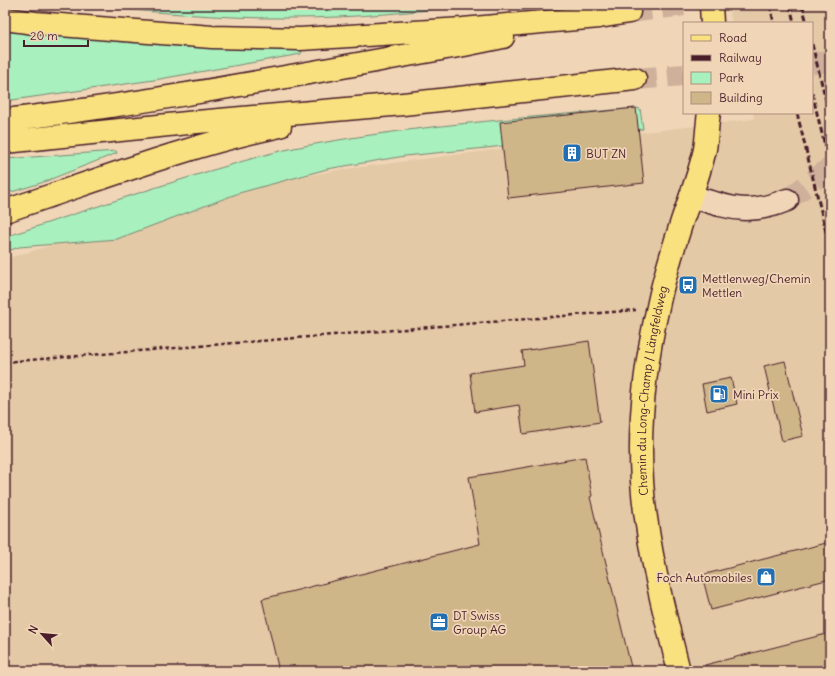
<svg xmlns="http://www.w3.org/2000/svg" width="835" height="676" viewBox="0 0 835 676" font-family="Delius,sans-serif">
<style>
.built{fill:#e3c9a6}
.green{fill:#a8f0bd;stroke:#798874}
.building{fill:#cfb689;stroke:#4a1f2b}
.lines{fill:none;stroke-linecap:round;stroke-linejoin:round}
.minor-tunnel{stroke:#cfb19b;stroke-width:22;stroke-dasharray:22 11;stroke-linecap:butt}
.highway-tunnel{stroke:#cfb19b;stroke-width:22;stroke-dasharray:22 11;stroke-linecap:butt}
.minor-casing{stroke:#4a1f2b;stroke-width:25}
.major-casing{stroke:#4a1f2b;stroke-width:25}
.highway-casing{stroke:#4a1f2b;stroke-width:25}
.path{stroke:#4a1f2b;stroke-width:2.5;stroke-dasharray:4 3;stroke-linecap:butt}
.minor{stroke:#f0d6b7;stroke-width:22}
.major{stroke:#fae180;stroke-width:22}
.highway{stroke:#fae180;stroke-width:22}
.rail{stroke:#4a1f2b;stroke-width:3;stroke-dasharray:6 3;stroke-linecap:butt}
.labels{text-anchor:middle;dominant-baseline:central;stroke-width:3.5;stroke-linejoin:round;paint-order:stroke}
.poi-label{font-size:12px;fill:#4a1f2b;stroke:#f0d6b7;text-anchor:start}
.street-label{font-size:12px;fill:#4a1f2b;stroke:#f0d6b7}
</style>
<rect width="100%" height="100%" fill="#f0d6b7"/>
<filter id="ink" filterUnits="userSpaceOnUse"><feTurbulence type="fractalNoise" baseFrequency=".025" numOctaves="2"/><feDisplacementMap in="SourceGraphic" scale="8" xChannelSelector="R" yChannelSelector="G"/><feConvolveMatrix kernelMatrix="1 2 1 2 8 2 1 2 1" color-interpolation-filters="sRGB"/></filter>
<g filter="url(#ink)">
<!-- built -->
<path class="built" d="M728 5H823L830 33V671H5V259L246 187 338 170 501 149 754 119 753 113H812V23H732Z"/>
<!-- green -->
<path class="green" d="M72 5H473C413 12 354 18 294 18 220 19 146 11 72 5Z
M5 30 218 48 302 49 301 54 154 80 5 101Z
M636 108 640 109 643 129 486 148 405 156 327 169 239 193 117 239 19 247 5 252V237C72 215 139 192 206 172 235 164 264 154 294 148 406 126 522 118 636 108Z
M116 151 117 153 41 183 5 194V159Z"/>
<!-- building -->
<path class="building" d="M636 108 644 183 508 198 500 122Z
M589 341 600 422 523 434 519 405 475 412 470 373 524 365 522 351Z
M785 361 803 436 782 441 764 366Z
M731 378 737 404 707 411 702 384Z
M585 457 592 496 590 497 632 671H279L262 599 480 544 469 477Z
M830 542V579L711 610 702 575Z
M830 633V671H706L705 665Z"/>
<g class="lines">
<!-- minor-tunnel -->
<path class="minor-tunnel" d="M787 200 830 168"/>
<!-- highway-tunnel -->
<path class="highway-tunnel" d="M629 12 685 5
M812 63 830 61
M635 79 684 75"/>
<defs>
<path id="minor" d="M691 196C730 208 747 216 787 200"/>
<g id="major">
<path d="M711 5 712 23"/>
<path id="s1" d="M679 671C666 620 653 569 646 518 635 446 643 372 659 302 665 273 674 246 683 218 691 196 700 172 705 149 707 137 707 125 709 113"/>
</g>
<path id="highway" d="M5 19 35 23 212 37 300 39 463 29 599 17 629 12
M5 120C159 102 311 72 464 45L503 37
M5 142 197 122 403 104 635 79
M5 211C96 181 186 146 280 126"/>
</defs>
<!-- minor casing -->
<use href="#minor" class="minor-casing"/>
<!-- major casing -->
<use href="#major" class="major-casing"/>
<!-- highway casing -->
<use href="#highway" class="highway-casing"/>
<!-- path -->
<path class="path" d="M5 362 636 310"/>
<!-- minor -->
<use href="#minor" class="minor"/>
<!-- major -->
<use href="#major" class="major"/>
<!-- highway -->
<use href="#highway" class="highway"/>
<!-- rail -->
<path class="rail" d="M770 5 774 23
M790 5 794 23
M802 5 807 23
M812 44 830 117
M812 93 830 166
M797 113 830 248"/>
</g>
</g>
<!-- icons -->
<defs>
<symbol id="building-square" viewBox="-11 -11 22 22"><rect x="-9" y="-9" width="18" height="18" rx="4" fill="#1f6fb2" stroke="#f0d6b7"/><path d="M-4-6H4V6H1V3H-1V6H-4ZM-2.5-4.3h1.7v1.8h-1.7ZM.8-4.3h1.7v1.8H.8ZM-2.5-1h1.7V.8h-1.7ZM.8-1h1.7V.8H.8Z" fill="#fff"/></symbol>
<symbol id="bus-square" viewBox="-11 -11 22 22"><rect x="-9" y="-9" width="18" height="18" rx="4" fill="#1f6fb2" stroke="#f0d6b7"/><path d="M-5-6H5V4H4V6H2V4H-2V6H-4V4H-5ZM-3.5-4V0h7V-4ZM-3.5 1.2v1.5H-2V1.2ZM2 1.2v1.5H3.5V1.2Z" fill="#fff"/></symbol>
<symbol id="fuel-square" viewBox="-11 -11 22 22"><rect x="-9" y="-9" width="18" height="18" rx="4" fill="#1f6fb2" stroke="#f0d6b7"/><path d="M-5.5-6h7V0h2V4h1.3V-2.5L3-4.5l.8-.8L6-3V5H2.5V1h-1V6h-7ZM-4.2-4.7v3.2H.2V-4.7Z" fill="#fff"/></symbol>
<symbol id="shop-square" viewBox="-11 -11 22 22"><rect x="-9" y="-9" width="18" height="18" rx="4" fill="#1f6fb2" stroke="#f0d6b7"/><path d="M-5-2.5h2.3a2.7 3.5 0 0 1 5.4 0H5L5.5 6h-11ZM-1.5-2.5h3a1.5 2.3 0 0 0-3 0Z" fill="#fff"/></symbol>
<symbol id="office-square" viewBox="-11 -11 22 22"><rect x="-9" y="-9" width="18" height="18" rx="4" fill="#1f6fb2" stroke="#f0d6b7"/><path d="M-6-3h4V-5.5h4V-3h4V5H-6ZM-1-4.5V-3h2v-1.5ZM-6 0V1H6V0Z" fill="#fff"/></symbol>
</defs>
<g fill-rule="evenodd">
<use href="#building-square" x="561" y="142" width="22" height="22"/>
<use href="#bus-square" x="677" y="274" width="22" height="22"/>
<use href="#fuel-square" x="708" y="383" width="22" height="22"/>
<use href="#shop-square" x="755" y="566" width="22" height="22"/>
<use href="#office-square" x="428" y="611" width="22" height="22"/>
</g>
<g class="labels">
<!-- poi labels -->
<g class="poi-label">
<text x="586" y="153">BUT ZN</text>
<text x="702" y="278">Mettlenweg/Chemin<tspan x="702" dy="14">Mettlen</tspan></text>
<text x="733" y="394">Mini Prix</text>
<text x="752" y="577" text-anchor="end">Foch Automobiles</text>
<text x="453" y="615">DT Swiss<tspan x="453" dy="14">Group AG</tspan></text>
</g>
<!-- street labels -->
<g class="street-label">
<text stroke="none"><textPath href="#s1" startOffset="285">Chemin du Long-Champ / Längfeldweg</textPath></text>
</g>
</g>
<!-- margin -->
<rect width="835" height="676" fill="none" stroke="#f0d6b7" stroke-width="20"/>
<rect x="10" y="10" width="815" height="656" fill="none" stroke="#4a1f2b" stroke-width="1.5" filter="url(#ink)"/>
<!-- legend -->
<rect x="683" y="22" width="130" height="92" fill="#f0d6b7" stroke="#ae8d7f"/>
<rect x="691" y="35" width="20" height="6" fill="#fae180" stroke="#ae8d7f"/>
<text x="719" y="42" font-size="12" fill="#4a1f2b">Road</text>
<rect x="691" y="55" width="20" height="6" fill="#4a1f2b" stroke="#ae8d7f"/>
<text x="719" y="62" font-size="12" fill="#4a1f2b">Railway</text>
<rect x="691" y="72" width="20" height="12" fill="#a8f0bd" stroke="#ae8d7f"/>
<text x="719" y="82" font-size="12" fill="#4a1f2b">Park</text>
<rect x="691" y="92" width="20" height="12" fill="#cfb689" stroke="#ae8d7f"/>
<text x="719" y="102" font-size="12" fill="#4a1f2b">Building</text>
<!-- north arrow -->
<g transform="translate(42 634) rotate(297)" stroke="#f0d6b7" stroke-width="3" paint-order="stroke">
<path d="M0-3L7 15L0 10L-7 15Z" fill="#4a1f2b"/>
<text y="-6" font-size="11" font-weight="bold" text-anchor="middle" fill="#4a1f2b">N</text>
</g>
<!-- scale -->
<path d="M24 40v6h64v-6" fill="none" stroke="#4a1f2b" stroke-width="2"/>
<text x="30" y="40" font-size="12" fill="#4a1f2b" stroke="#f0d6b7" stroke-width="3" paint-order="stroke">20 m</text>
</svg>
